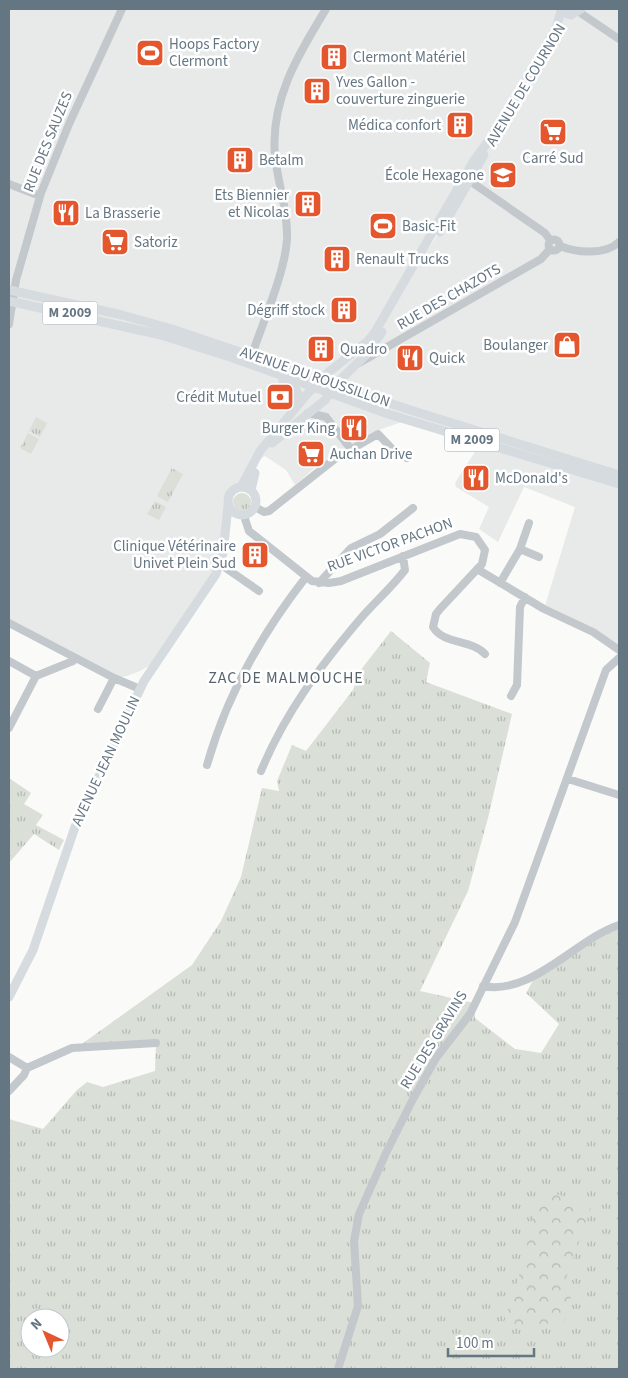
<svg xmlns="http://www.w3.org/2000/svg" width="628" height="1378" viewBox="0 0 628 1378" font-family="'Source Sans 3',sans-serif">
<style>
.built{fill:#e8e9e9;fill-rule:evenodd}
.grass{fill:url(#grass-tufts);fill-rule:evenodd}
.forest{fill:url(#forest-crowns)}
.lines{fill:none;stroke-linecap:round;stroke-linejoin:round}
.minor{stroke:#c3c8cc;stroke-width:8}
.major{stroke:#d6dbdf;stroke-width:9}
.labels{text-anchor:middle;dominant-baseline:central;stroke-width:5;stroke-linejoin:round;paint-order:stroke}
.shield{fill:#fff;stroke:#939fa8;stroke-width:1}
.shield-label{font-size:14px;font-weight:bold;fill:#657683}
.poi-label{font-size:15px;fill:#657683;stroke:#fff;text-anchor:start}
.street-label{font-size:15px;fill:#657683;stroke:#fff}
.neighbourhood-label{font-size:16px;letter-spacing:1px;fill:#57646e;stroke:#fff}
</style>
<defs>
<pattern id="grass-tufts" width="24" height="20" patternUnits="userSpaceOnUse" patternTransform="scale(1.25)"><rect width="24" height="20" fill="#dadfd7"/><path d="M3 7l-1-3M5 7V3M7 7l1-3M15 17l-1-3M17 17v-4M19 17l1-3" fill="none" stroke="#b4b9b4"/></pattern>
<pattern id="forest-crowns" width="20" height="18" patternUnits="userSpaceOnUse" patternTransform="scale(1.25)"><rect width="20" height="18" fill="#dadfd7"/><path d="M2 6a3 3 0 1 1 6 0M12 15a3 3 0 1 1 6 0" fill="none" stroke="#b4b9b4"/></pattern>
</defs>
<rect width="100%" height="100%" fill="#fafaf8"/>
<!-- built -->
<path class="built" d="M9 9H619V650L544 609 575 507 524 487 498 542 479 529 489 507 456 487 455 483 483 439 422 420 399 423 373 432 318 465 295 485 286 470 265 456 252 464 238 487 232 491 228 498 220 564 151 665 140 671 127 676 114 678 9 623ZM498 131 451 214 425 254 424 253Z"/>
<!-- grass -->
<path class="grass" d="M36 417 47 423 40 437 29 431Z
M28 433 39 439 31 454 20 448Z
M172 468 183 474 168 502 157 496Z
M233 502a9 9 0 1 1 18 0a9 9 0 1 1-18 0Z
M155 501 166 507 159 520 147 514Z
M391 631 430 663 426 682 512 714 488 818 468 891 420 991 474 1003 475 1018 515 1049 541 1053 559 1024 526 993 534 979 619 925V1369H9V1119L43 1129 77 1090 87 1082 103 1087 155 1071 156 1043 79 1046 192 965 221 921 241 877 262 788 279 791 277 781 292 745 306 751 353 690 360 671ZM30 1318H60V1348H30Z
M9 778 31 793 24 804 43 815 36 825 64 840 59 850 34 834 9 863Z"/>
<!-- forest -->
<path class="forest" d="M543 1190 592 1205 565 1282 573 1289 564 1323 515 1326 504 1322 528 1248 523 1245Z"/>
<g class="lines">
<!-- minor -->
<path class="minor" d="M579 12 619 39
M465 181H470L545 233 550 240
M9 184 40 196
M548.5 245a5.5 5.5 0 1 1 11 0a5.5 5.5 0 1 1-11 0Z
M560 246C577 253 606 255 619 242
M9 324 16 280 41 193 69 124 122 9
M252 355C263 321 285 273 287 239 288 211 278 184 275 156 270 100 298 55 326 9
M359 363 541 259 550 249
M308 413 326 417 350 448
M255 507 264 512 269 511 336 458 378 434 396 453 407 458
M244 516 249 531 312 581 329 583 341 581 460 534 476 537 485 550 482 564 440 609 436 614 433 627C444 645 471 639 485 654
M520 549 539 557
M220 564 259 591
M477 569 544 609 593 632 619 650
M319 583 351 548 380 534 413 508
M500 583 520 549 529 523
M9 623 114 678 140 689
M9 661 36 676
M511 696 517 685 520 607 525 597
M98 709 114 678
M9 728 36 676 73 661 75 658
M207 765C226 697 263 632 306 577
M261 771C285 713 321 665 361 618 375 602 392 587 405 570L403 556
M568 779 619 795
M483 986C532 996 576 939 619 925
M9 1057 27 1068 72 1048 156 1043
M9 1091 24 1075 27 1068
M338 1369 358 1306 354 1241 359 1214 386 1153 413 1099 436 1058 470 1014 515 922 606 670 619 658"/>
<!-- major -->
<path class="major" d="M560 9 564 13 571 15 581 9
M440 232 484 155
M9 290 122 315 172 329 407 409 619 475
M9 301 161 335 233 358 388 414 619 484
M283 381C297 385 301 394 296 407
M272 443 325 400 341 379 367 354 382 332
M228 501a14 14 0 1 1 28 0a14 14 0 1 1-28 0Z
M241 487 260 451 308 393 330 371 368 341 375 332 473 162 501 124 556 28 561 11
M251 490 255 473
M9 997 33 950 75 827 144 681 216 574 223 553 228 506"/>
</g>
<!-- icons -->
<defs>
<symbol id="stadium-square" viewBox="-11 -11 22 22"><rect x="-9" y="-9" width="18" height="18" rx="4" fill="#e4572e" stroke="#fff"/><path d="M0-5a6.5 5 0 1 0 0 10a6.5 5 0 1 0 0-10ZM-3.5-1.8h7v3.6h-7Z" fill="#fff"/></symbol>
<symbol id="building-square" viewBox="-11 -11 22 22"><rect x="-9" y="-9" width="18" height="18" rx="4" fill="#e4572e" stroke="#fff"/><path d="M-4-6H4V6H1V3H-1V6H-4ZM-2.5-4.3h1.7v1.8h-1.7ZM.8-4.3h1.7v1.8H.8ZM-2.5-1h1.7V.8h-1.7ZM.8-1h1.7V.8H.8Z" fill="#fff"/></symbol>
<symbol id="supermarket-square" viewBox="-11 -11 22 22"><rect x="-9" y="-9" width="18" height="18" rx="4" fill="#e4572e" stroke="#fff"/><path d="M-6-5.5h2.5l.6 2H6L4.5 2H-2.5L-4.4-4H-6ZM-1.5 3.2a1.3 1.3 0 1 0 .1 0ZM3 3.2a1.3 1.3 0 1 0 .1 0Z" fill="#fff"/></symbol>
<symbol id="university-square" viewBox="-11 -11 22 22"><rect x="-9" y="-9" width="18" height="18" rx="4" fill="#e4572e" stroke="#fff"/><path d="M0-5L7-2L0 1L-7-2ZM-4 1L0 2.5L4 1V4Q0 6-4 4Z" fill="#fff"/></symbol>
<symbol id="restaurant-square" viewBox="-11 -11 22 22"><rect x="-9" y="-9" width="18" height="18" rx="4" fill="#e4572e" stroke="#fff"/><path d="M-5-6h1v4h1v-4h1v4h1v-4h1v5L-1.5 .5V6h-2V.5L-5-1ZM5-6V6H3V1.5H1.5Q1.5-4 5-6Z" fill="#fff"/></symbol>
<symbol id="shop-square" viewBox="-11 -11 22 22"><rect x="-9" y="-9" width="18" height="18" rx="4" fill="#e4572e" stroke="#fff"/><path d="M-5-2.5h2.3a2.7 3.5 0 0 1 5.4 0H5L5.5 6h-11ZM-1.5-2.5h3a1.5 2.3 0 0 0-3 0Z" fill="#fff"/></symbol>
<symbol id="bank-square" viewBox="-11 -11 22 22"><rect x="-9" y="-9" width="18" height="18" rx="4" fill="#e4572e" stroke="#fff"/><path d="M-6-4H6V4H-6ZM0-2.3a2.3 2.3 0 1 0 0 4.6a2.3 2.3 0 1 0 0-4.6Z" fill="#fff"/></symbol>
</defs>
<g fill-rule="evenodd">
<use href="#stadium-square" x="134" y="37" width="32" height="32"/>
<use href="#building-square" x="318" y="41" width="32" height="32"/>
<use href="#building-square" x="301" y="75" width="32" height="32"/>
<use href="#building-square" x="444" y="109" width="32" height="32"/>
<use href="#supermarket-square" x="537" y="116" width="32" height="32"/>
<use href="#building-square" x="224" y="144" width="32" height="32"/>
<use href="#university-square" x="487" y="159" width="32" height="32"/>
<use href="#building-square" x="292" y="188" width="32" height="32"/>
<use href="#restaurant-square" x="50" y="197" width="32" height="32"/>
<use href="#stadium-square" x="367" y="210" width="32" height="32"/>
<use href="#supermarket-square" x="99" y="226" width="32" height="32"/>
<use href="#building-square" x="321" y="243" width="32" height="32"/>
<use href="#building-square" x="328" y="294" width="32" height="32"/>
<use href="#shop-square" x="551" y="329" width="32" height="32"/>
<use href="#building-square" x="305" y="333" width="32" height="32"/>
<use href="#restaurant-square" x="394" y="342" width="32" height="32"/>
<use href="#bank-square" x="264" y="381" width="32" height="32"/>
<use href="#restaurant-square" x="338" y="412" width="32" height="32"/>
<use href="#supermarket-square" x="295" y="438" width="32" height="32"/>
<use href="#restaurant-square" x="460" y="462" width="32" height="32"/>
<use href="#building-square" x="239" y="539" width="32" height="32"/>
</g>
<g class="labels">
<!-- shield labels -->
<g class="shield">
<rect x="42.5" y="301.5" width="55" height="23" rx="4"/>
<rect x="444.5" y="428.5" width="55" height="23" rx="4"/>
</g>
<g class="shield-label">
<text x="70" y="313">M 2009</text>
<text x="472" y="440">M 2009</text>
</g>
<!-- poi labels -->
<g class="poi-label">
<text x="169" y="44">Hoops Factory<tspan x="169" dy="17">Clermont</tspan></text>
<text x="353" y="57">Clermont Matériel</text>
<text x="336" y="82">Yves Gallon -<tspan x="336" dy="17">couverture zinguerie</tspan></text>
<text x="441" y="125" text-anchor="end">Médica confort</text>
<text x="553" y="158" text-anchor="middle">Carré Sud</text>
<text x="259" y="160">Betalm</text>
<text x="484" y="175" text-anchor="end">École Hexagone</text>
<text x="289" y="195" text-anchor="end">Ets Biennier<tspan x="289" dy="17">et Nicolas</tspan></text>
<text x="85" y="213">La Brasserie</text>
<text x="402" y="226">Basic-Fit</text>
<text x="134" y="242">Satoriz</text>
<text x="356" y="259">Renault Trucks</text>
<text x="325" y="310" text-anchor="end">Dégriff stock</text>
<text x="548" y="345" text-anchor="end">Boulanger</text>
<text x="340" y="349">Quadro</text>
<text x="429" y="358">Quick</text>
<text x="261" y="397" text-anchor="end">Crédit Mutuel</text>
<text x="335" y="428" text-anchor="end">Burger King</text>
<text x="330" y="454">Auchan Drive</text>
<text x="495" y="478">McDonald's</text>
<text x="236" y="546" text-anchor="end">Clinique Vétérinaire<tspan x="236" dy="17">Univet Plein Sud</tspan></text>
</g>
<!-- street labels -->
<g class="street-label">
<text transform="translate(526 85) rotate(-59)">AVENUE DE COURNON</text>
<text transform="translate(48 142) rotate(-68)">RUE DES SAUZES</text>
<text transform="translate(449 297) rotate(-30)">RUE DES CHAZOTS</text>
<text transform="translate(315 377) rotate(19)">AVENUE DU ROUSSILLON</text>
<text transform="translate(390 545) rotate(-20)">RUE VICTOR PACHON</text>
<text transform="translate(106 761) rotate(-65)">AVENUE JEAN MOULIN</text>
<text transform="translate(434 1040) rotate(-58)">RUE DES GRAVINS</text>
</g>
<!-- neighbourhood labels -->
<g class="neighbourhood-label">
<text x="286" y="678">ZAC DE MALMOUCHE</text>
</g>
</g>
<!-- border -->
<rect width="628" height="1378" fill="none" stroke="#657683" stroke-width="20"/>
<!-- north arrow -->
<g transform="translate(45 1333) rotate(316)"><circle r="24" fill="#ffffff" stroke="#c1c8cd"/>
<path d="M0-4L9 19L0 12L-9 19Z" fill="#e4572e"/>
<text y="-8" font-size="14" font-weight="bold" text-anchor="middle" fill="#657683">N</text>
</g>
<!-- scale -->
<path d="M448 1348v8h86v-8" fill="none" stroke="#657683" stroke-width="2.5"/>
<text x="456" y="1348" font-size="15" fill="#657683" stroke="#ffffff" stroke-width="4" paint-order="stroke">100 m</text>
</svg>
